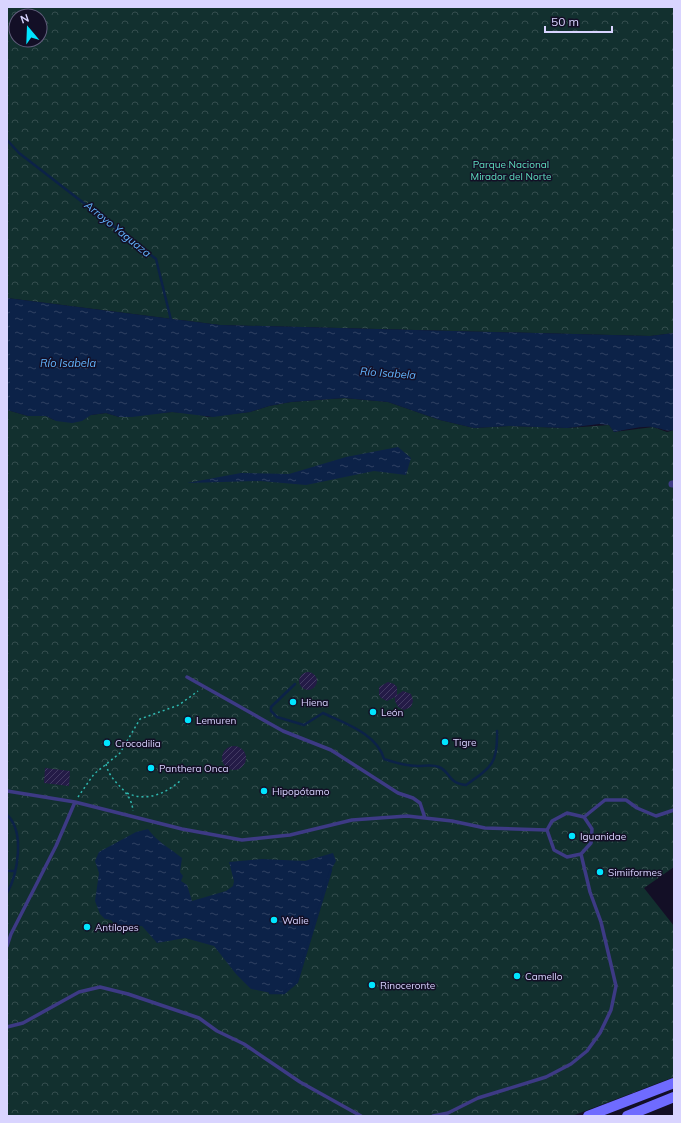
<svg xmlns="http://www.w3.org/2000/svg" width="681" height="1123" viewBox="0 0 681 1123" font-family="Mulish,sans-serif">
<style>
.park{fill:url(#park-crowns);fill-rule:evenodd}
.water{fill:url(#water-ripples)}
.lines{fill:none;stroke-linecap:round;stroke-linejoin:round}
.stream{stroke:#0c2248;stroke-width:2.5}
.building{fill:url(#building-hatch)}
.path{stroke:#2fb8b0;stroke-width:1.5;stroke-dasharray:2 3;stroke-linecap:butt}
.service{stroke:#3d3a85;stroke-width:3.5}
.minor{stroke:#3d3a85;stroke-width:7}
.secondary{stroke:#6f6bff;stroke-width:10}
.poi-dot{fill:#00e5ff;stroke:#130f26;stroke-width:1.5}
.labels{text-anchor:middle;dominant-baseline:central;stroke-width:3;stroke-linejoin:round;paint-order:stroke}
.park-label{font-size:10px;fill:#5fe0c0;stroke:#130f26}
.poi-label{font-size:10px;fill:#d9d4ff;stroke:#130f26;text-anchor:start}
.water-label{font-size:11px;font-style:italic;fill:#62b6ff;stroke:#130f26}
</style>
<defs>
<pattern id="park-crowns" width="20" height="18" patternUnits="userSpaceOnUse"><rect width="20" height="18" fill="#12302f"/><path d="M2 6a3 3 0 1 1 6 0M12 15a3 3 0 1 1 6 0" fill="none" stroke="#344d4e"/></pattern>
<pattern id="water-ripples" width="26" height="14" patternUnits="userSpaceOnUse"><rect width="26" height="14" fill="#0c2248"/><path d="M2 4q2-2 4 0t4 0M15 11q2-2 4 0t4 0" fill="none" stroke="#2f4163"/></pattern>
<pattern id="building-hatch" width="6" height="6" patternUnits="userSpaceOnUse"><rect width="6" height="6" fill="#241b47"/><path d="M-1 1l2-2M0 6l6-6M5 7l2-2" fill="none" stroke="#433b63"/></pattern>
</defs>
<rect width="100%" height="100%" fill="#130f26"/>
<!-- park -->
<path class="park" d="M7 7H674V333L650 336 220 325 7 298ZM16 16H40V40H16Z
M344 398 388 402 440 420 474 428 509 426 567 428 609 425 614 432 653 427 667 432 674 430V867L644 888 674 926V1077L572 1116H7V410L28 416H46L54 420 106 413 119 417 172 412 199 414 207 417 250 412 269 406 291 402Z"/>
<!-- water -->
<path class="water" d="M7 298 220 325 650 336 674 333V430C665 432 661 428 652 427 640 426 626 430 614 432L609 425 599 424 567 428 509 426 474 428 440 420 388 402 344 398 291 402 269 406 250 412 213 417 172 412 132 417H119L106 413 91 415 82 421 72 423 56 421 46 416H28L7 410Z
M398 447 411 458 406 475 374 471 306 485 260 481 187 483 241 473 289 474 346 457Z
M148 829C156 841 171 849 182 858L180 872 183 876 181 881 187 885 192 901 226 891 233 886 234 881 229 862 262 859 305 861 333 853 336 861 331 870 297 982 284 993H271L251 989 236 974 214 946 185 938 157 943 142 926H133L122 931 111 920 105 919 100 914 95 901 99 873 95 861 99 852 136 832Z"/>
<g class="lines">
<!-- stream -->
<path class="stream" d="M7 140 19 153 156 259 171 320
M295 684 271 707V711L277 717 304 725 323 713C346 724 377 734 384 759 396 763 406 766 418 766 425 766 432 764 439 767 451 772 447 783 466 785 492 767 498 763 497 731
M7 815C25 831 18 874 7 893
M7 871H15
M270 993H284L297 982 331 870"/>
</g>
<!-- building -->
<path class="building" d="M299 681a9 9 0 1 1 18 0a9 9 0 1 1-18 0Z
M388 682 394 684 397 687V695L403 691 411 694 413 701 411 707 404 710 398 707 395 701V697L387 701 381 698 379 695V687Z
M222 758a12 12 0 1 1 24 0a12 12 0 1 1-24 0Z
M45 768 70 771 69 786 44 783Z"/>
<g class="lines">
<!-- path -->
<path class="path" d="M106 764C111 786 131 788 133 811
M127 793C146 802 165 794 180 781
M78 797 94 774 120 753 140 719 179 705 198 691"/>
<!-- service -->
<path class="service" d="M187 677 283 731 331 750 398 793 413 798 420 803 425 818
M7 791 75 802 182 829 242 840 290 835 352 820 407 816 452 821 485 828 547 830
M567 813 584 817 592 829 591 843 581 854 567 857 554 850 547 830 552 821Z
M584 817 605 800H626L637 808 656 816 674 810
M7 946 11 934 56 846 75 802
M7 1027 23 1023 79 992 100 987 128 994 199 1018 217 1031 244 1044 300 1082 361 1116
M433 1116 448 1113 478 1098 546 1077 571 1064 587 1051 600 1033 611 1010 616 986 601 922 590 892 581 854"/>
<!-- minor -->
<path class="minor" d="M672 484H674"/>
<!-- secondary -->
<path class="secondary" d="M588 1116 674 1083
M627 1116 674 1097"/>
</g>
<!-- markers -->
<g class="poi-dot">
<circle cx="293" cy="702" r="4"/>
<circle cx="373" cy="712" r="4"/>
<circle cx="188" cy="720" r="4"/>
<circle cx="445" cy="742" r="4"/>
<circle cx="107" cy="743" r="4"/>
<circle cx="151" cy="768" r="4"/>
<circle cx="264" cy="791" r="4"/>
<circle cx="572" cy="836" r="4"/>
<circle cx="600" cy="872" r="4"/>
<circle cx="274" cy="920" r="4"/>
<circle cx="87" cy="927" r="4"/>
<circle cx="517" cy="976" r="4"/>
<circle cx="372" cy="985" r="4"/>
</g>
<g class="labels">
<!-- park labels -->
<g class="park-label">
<text x="511" y="164">Parque Nacional<tspan x="511" dy="12">Mirador del Norte</tspan></text>
</g>
<!-- poi labels -->
<g class="poi-label">
<text x="301" y="702">Hiena</text>
<text x="381" y="712">León</text>
<text x="196" y="720">Lemuren</text>
<text x="453" y="742">Tigre</text>
<text x="115" y="743">Crocodilia</text>
<text x="159" y="768">Panthera Onca</text>
<text x="272" y="791">Hipopótamo</text>
<text x="580" y="836">Iguanidae</text>
<text x="608" y="872">Simiiformes</text>
<text x="282" y="920">Walie</text>
<text x="95" y="927">Antílopes</text>
<text x="525" y="976">Camello</text>
<text x="380" y="985">Rinoceronte</text>
</g>
<!-- water labels -->
<g class="water-label">
<text transform="translate(118 229) rotate(39)">Arroyo Yaguaza</text>
<text x="68" y="363">Río Isabela</text>
<text transform="translate(388 373) rotate(4)">Río Isabela</text>
</g>
</g>
<!-- border -->
<rect width="681" height="1123" fill="none" stroke="#d9d4ff" stroke-width="16"/>
<!-- north arrow -->
<g transform="translate(28 28) rotate(341)"><circle r="19" fill="#130f26" stroke="#625e7d"/>
<path d="M0-3L7 15L0 10L-7 15Z" fill="#00e5ff"/>
<text y="-6" font-size="11" font-weight="bold" text-anchor="middle" fill="#d9d4ff">N</text>
</g>
<!-- scale -->
<path d="M545 26v6h67v-6" fill="none" stroke="#d9d4ff" stroke-width="2"/>
<text x="551" y="26" font-size="12" fill="#d9d4ff" stroke="#130f26" stroke-width="3" paint-order="stroke">50 m</text>
</svg>
